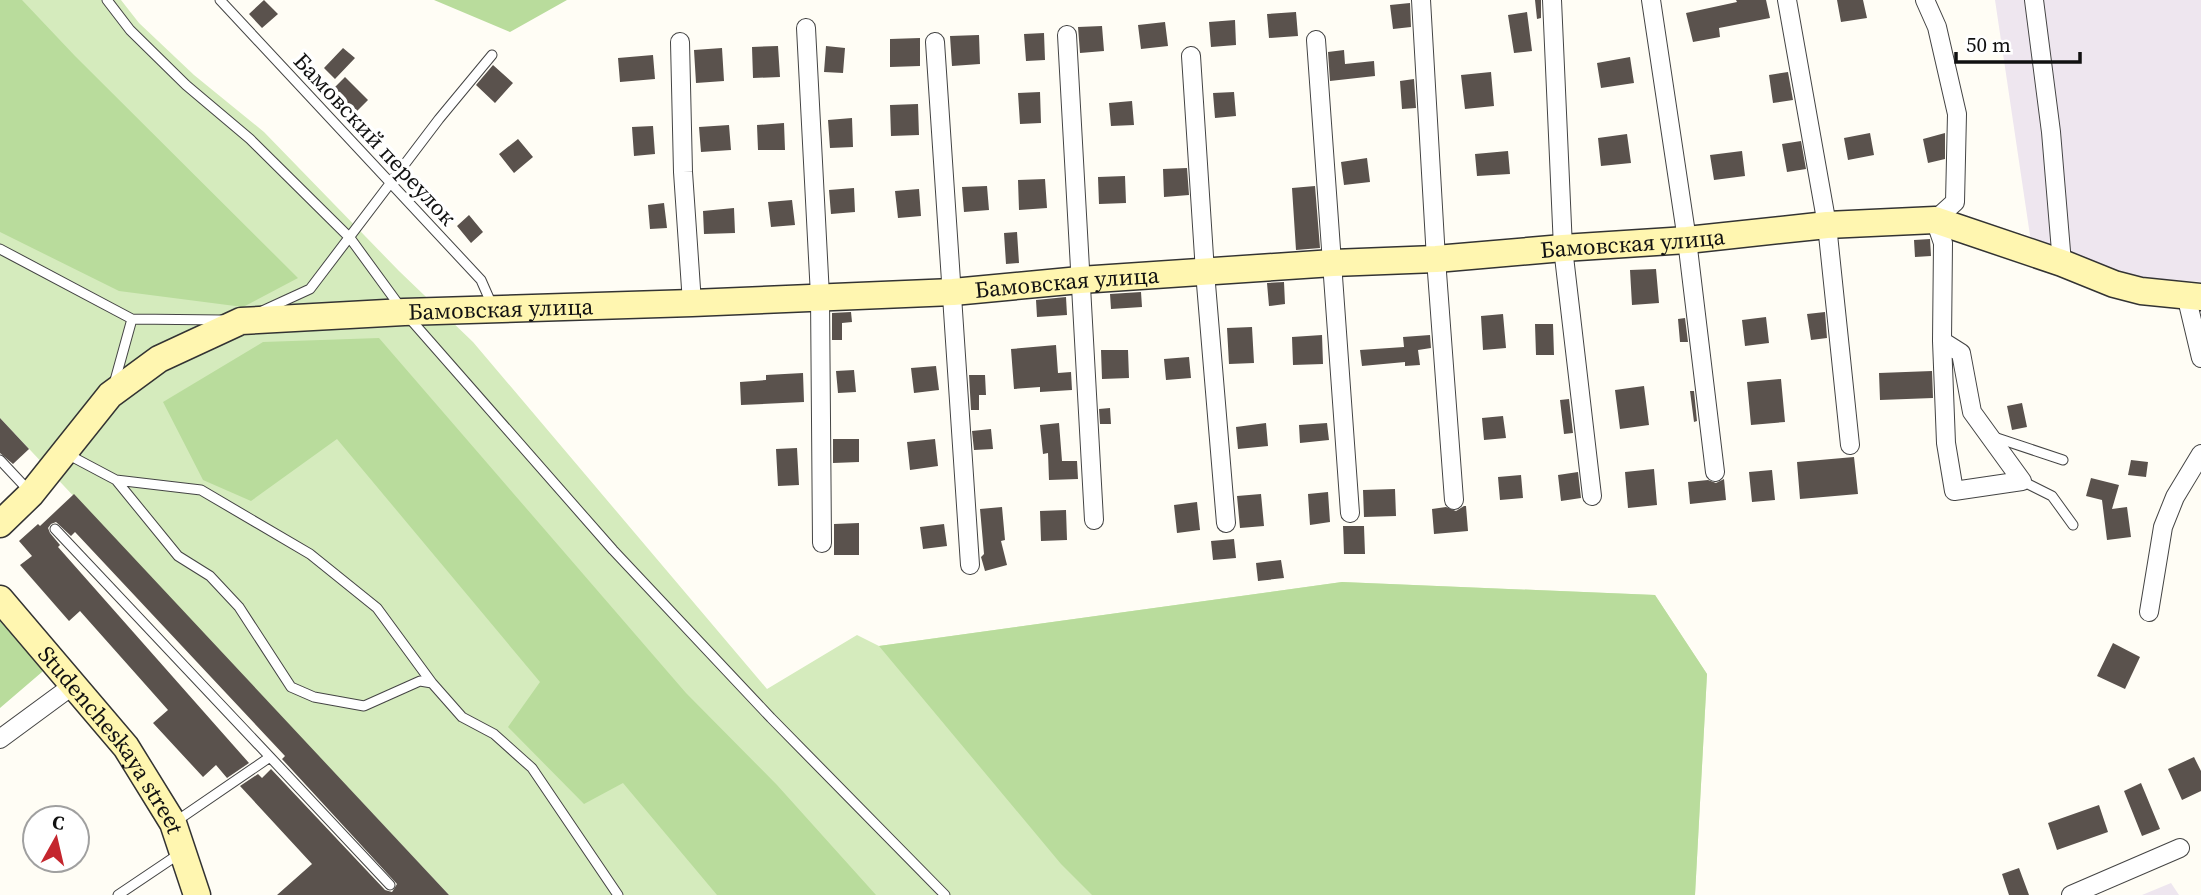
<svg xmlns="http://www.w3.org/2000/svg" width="2201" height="895" viewBox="0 0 2201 895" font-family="'Source Serif 4',serif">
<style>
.industrial{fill:#eee6ef}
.green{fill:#d5ebbd}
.forest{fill:#b9dc9c}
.building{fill:#5a524d}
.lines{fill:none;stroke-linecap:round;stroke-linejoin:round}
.lane-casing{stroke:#444;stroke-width:11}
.street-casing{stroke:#444;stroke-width:20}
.secondary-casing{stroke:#333;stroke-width:29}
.lane{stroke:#fff;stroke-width:9}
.street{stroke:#fff;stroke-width:18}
.secondary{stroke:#fff6b0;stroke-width:26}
.labels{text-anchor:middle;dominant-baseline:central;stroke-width:7;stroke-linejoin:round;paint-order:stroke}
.street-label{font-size:23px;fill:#111;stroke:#fff}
</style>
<rect width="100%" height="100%" fill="#fffdf5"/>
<!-- industrial -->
<path class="industrial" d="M1995 0H2201V282L2035 269Z
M2171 883 2179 895H2142Z"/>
<!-- green -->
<path class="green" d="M0 0H121L139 23 194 75 264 132 399 271 473 342 767 689 857 635 879 646 1342 582 1655 595 1707 674 1695 895H449L0 418Z"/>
<!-- forest -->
<path class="forest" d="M0 0H22L75 56 298 278 243 307 119 291 0 232Z
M434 0H567L510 32Z
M379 338 686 693 777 785 876 895H717L623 783 584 804 508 727 540 682 337 439 251 501 203 480 163 402 263 342Z
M1342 582 1655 595 1707 674 1695 895H1092L1061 864 879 646Z
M0 611 49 666 0 708Z"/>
<!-- building -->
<path class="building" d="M264 0 278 14 262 28 249 14Z
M1535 0H1541V18L1537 19Z
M1736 0H1766L1770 18 1719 28 1720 37 1693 42 1686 13 1737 2Z
M1837 0H1863L1867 18 1841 22Z
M1410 3 1411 27 1393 29 1390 5Z
M1296 12 1298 36 1269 38 1267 14Z
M1527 12 1532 51 1514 53 1508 15Z
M1235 20 1236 45 1211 47 1209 22Z
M1165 22 1168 46 1141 49 1138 25Z
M1102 26 1104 51 1080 53 1078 27Z
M1044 33 1045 60 1026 61 1024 34Z
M979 35 980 64 952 66 950 36Z
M920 38V66L890 67V39Z
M778 46 780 77 753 78 752 47Z
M826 46 845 48 843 73 824 72Z
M343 48 355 58 335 79 324 68Z
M722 48 724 81 696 83 694 50Z
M1344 50 1345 64 1374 61 1375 76 1330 81 1328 52Z
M653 55 655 79 620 82 618 58Z
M1630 57 1634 83 1601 88 1597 63Z
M493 65 513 83 495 103 476 85Z
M1491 72 1494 106 1465 109 1461 75Z
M1788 72 1793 100 1773 103 1769 75Z
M345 77 368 100 356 112 333 89Z
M1414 79 1416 108 1402 109 1400 81Z
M1040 92 1041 123 1020 124 1018 93Z
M1234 92 1236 116 1215 118 1213 93Z
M1132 101 1134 125 1111 126 1109 103Z
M918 104 919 135 891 136 890 105Z
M852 118 853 147 830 148 828 120Z
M784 123 785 150H758L757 125Z
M729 125 731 150 701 152 699 127Z
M653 126 655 154 634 156 632 127Z
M1870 133 1874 155 1848 160 1844 138Z
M1945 133V159L1928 163 1923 139Z
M1627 134 1631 163 1601 166 1598 138Z
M518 139 533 157 514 173 499 154Z
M1801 141 1806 169 1787 172 1782 144Z
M1508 151 1510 174 1477 176 1475 154Z
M1742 151 1745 176 1714 180 1710 155Z
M1367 158 1370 182 1344 185 1341 162Z
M1187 168 1189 195 1164 197 1163 169Z
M1125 176 1126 203 1099 204 1098 177Z
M1045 179 1047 208 1019 210 1018 180Z
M987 186 989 210 964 212 962 187Z
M1315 186 1320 248 1296 250 1292 188Z
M854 188 855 212 831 214 829 190Z
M919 189 921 216 898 218 895 191Z
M792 200 795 225 771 227 768 202Z
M664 203 667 228 650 229 648 205Z
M734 208 735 233 704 234 703 211Z
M469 215 483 232 471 243 457 226Z
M1017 232 1019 263 1006 264 1004 233Z
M1930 239 1931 256 1915 257 1914 240Z
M1656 269 1659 303 1632 305 1630 270Z
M1284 282 1285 304 1269 306 1267 283Z
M1141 292 1142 307 1111 309 1110 294Z
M1066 297 1067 315 1037 317 1036 300Z
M851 312 852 322 842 323V340H832V313Z
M1825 312 1827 338 1811 340 1807 314Z
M1503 314 1506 348 1483 350 1481 316Z
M1766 317 1769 343 1745 346 1742 320Z
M1685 318 1688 342H1680L1678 319Z
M1535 324H1553L1554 355H1536Z
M1252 327 1254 363 1229 364 1227 328Z
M1322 335 1323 364 1293 365 1292 337Z
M1430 335 1431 348 1418 350 1420 365 1405 366V362L1362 366 1360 350 1404 347 1403 337Z
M1056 345 1058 373 1071 372 1072 390 1040 392V387L1014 389 1011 349Z
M1101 350H1128L1129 378 1102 379Z
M1189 357 1191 378 1166 380 1164 359Z
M936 366 939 390 914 393 911 368Z
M854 370 856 392 838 393 836 371Z
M1932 371 1933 398 1880 400 1879 373Z
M803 373 804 402 741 405 740 382 766 380V375Z
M969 375H985L986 395H979V410H971Z
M1781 379 1785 422 1751 425 1747 382Z
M1644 386 1649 425 1620 429 1615 390Z
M1690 391H1694L1697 421 1694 422Z
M1569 399 1573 433 1564 434 1560 400Z
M2022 403 2027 427 2012 430 2007 406Z
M1110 408 1111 424H1100L1099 409Z
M1503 416 1506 438 1484 440 1482 418Z
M0 418 29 449 13 464 0 453Z
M1059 423 1062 461H1077L1078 479 1049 480 1048 453 1043 454 1040 425Z
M1266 423 1268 446 1238 449 1236 427Z
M1327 423 1329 440 1300 443 1299 425Z
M991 429 993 449 974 450 972 431Z
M833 439H859V462L833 463Z
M935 439 938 466 910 470 907 442Z
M797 448 799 485 778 486 776 449Z
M1854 457 1858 494 1800 499 1797 462Z
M2131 460 2148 462 2146 477 2128 475Z
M1654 469 1657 505 1628 508 1625 472Z
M1772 470 1775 500 1752 502 1749 472Z
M1578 472 1581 498 1561 501 1558 475Z
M1521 475 1523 498 1500 500 1498 477Z
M2091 478 2119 485 2112 509 2127 507 2131 537 2107 540 2102 500 2086 496Z
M1724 479 1726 500 1690 504 1688 482 1708 480 1716 483Z
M1395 489 1396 516 1364 517 1363 490Z
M1328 492 1330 522 1310 525 1308 494Z
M74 494 449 895H277L312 864 240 786 258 774 262 778 271 769 385 890 392 892 397 884 282 759 285 756 75 532 71 536 56 522 51 524 48 528 50 533 60 545 58 547 249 763 227 778 216 765 203 777 153 723 168 710 80 611 69 621 20 565 32 556 19 541 38 524 40 526Z
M1261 494 1264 526 1240 528 1237 496Z
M1197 502 1200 530 1177 533 1174 505Z
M1464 506H1466L1468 531 1434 534 1432 509 1446 507 1456 511Z
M1002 507 1005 540 1001 541 1007 565 985 571 981 557 984 554 980 509Z
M1066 510 1067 540 1041 541 1040 511Z
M859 523V555H834V524Z
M944 524 947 546 923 549 920 527Z
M1343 526H1364L1365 554H1344Z
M1234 539 1236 558 1213 560 1211 541Z
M1281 560 1284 578 1258 581 1256 563Z
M2113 643 2140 657 2125 689 2097 676Z
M2194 757 2201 771V791L2182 800 2168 769Z
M2141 783 2160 829 2142 836 2124 791Z
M2099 805 2108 832 2057 850 2048 823Z
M2019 868 2029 895H2009L2002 874Z"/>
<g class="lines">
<defs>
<path id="lane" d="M107 0 130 30 186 85 250 139 350 238 404 312 613 550 771 718 945 895
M220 0 481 280 492 305
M0 249 132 319 223 320
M262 311 310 289 439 119 492 55
M114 384 132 319
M1994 437 2063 460
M67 454 116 480 178 556 210 576 239 607 291 687 314 697 364 706 420 681 432 683 462 717 494 734 532 768 618 895
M0 460 30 492
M116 480 201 490 310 554 377 608 432 683
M2022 481 2052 496 2073 525
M55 529 270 757 175 822
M270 757 390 885
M118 895 179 854"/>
<path id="street" d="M1421 0 1436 259 1454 500
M1552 0 1563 248 1592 496
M1651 0 1687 240 1715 472
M1787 0 1827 225 1850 445
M1925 0 1937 27 1957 114 1955 202 1935 220 1943 243 1942 341 1946 443 1954 491 2022 481 1972 412 1961 353 1942 341
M2034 0 2051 132 2062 263
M806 28 820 296 822 543
M1067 35 1094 520
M1316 40 1350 513
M680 42 683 172 692 303
M935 42 970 565
M1191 56 1205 272 1226 523
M2186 295 2201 358
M2149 612 2163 527 2175 497 2201 454
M0 739 72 686
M2071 895 2180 848"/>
<g id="secondary">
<path id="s1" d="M0 524 31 494 110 395 159 359 241 321 404 312 692 303 953 292 1080 280 1333 263 1436 259 1563 248 1687 240 1827 225 1935 220 2062 263 2114 284 2141 291 2201 297"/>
<path id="s2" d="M0 599 126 747 173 823 197 895"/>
</g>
</defs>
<!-- lane casing -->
<use href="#lane" class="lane-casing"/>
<!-- street casing -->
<use href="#street" class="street-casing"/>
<!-- secondary casing -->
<use href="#secondary" class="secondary-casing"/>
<!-- lane -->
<use href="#lane" class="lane"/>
<!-- street -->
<use href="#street" class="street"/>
<!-- secondary -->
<use href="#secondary" class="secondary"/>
</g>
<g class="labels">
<!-- street labels -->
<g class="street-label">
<text transform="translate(375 139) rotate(47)">Бамовский переулок</text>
<text stroke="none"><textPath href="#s1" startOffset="1715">Бамовская улица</textPath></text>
<text stroke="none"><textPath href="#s1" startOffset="1148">Бамовская улица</textPath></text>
<text stroke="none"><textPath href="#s1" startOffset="581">Бамовская улица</textPath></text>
<text stroke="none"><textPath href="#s2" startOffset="180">Studencheskaya street</textPath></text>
</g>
</g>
<!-- north arrow -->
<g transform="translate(56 839) rotate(8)"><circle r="33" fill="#ffffff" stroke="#a0a0a0" stroke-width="2"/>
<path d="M0-5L12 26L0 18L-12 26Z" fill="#c4262e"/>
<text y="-10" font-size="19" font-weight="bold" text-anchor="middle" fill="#111111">С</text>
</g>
<!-- scale -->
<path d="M1956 52v10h124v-10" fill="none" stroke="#111111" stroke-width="3.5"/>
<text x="1966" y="52" font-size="21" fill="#111111" stroke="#ffffff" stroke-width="5" paint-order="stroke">50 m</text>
</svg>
